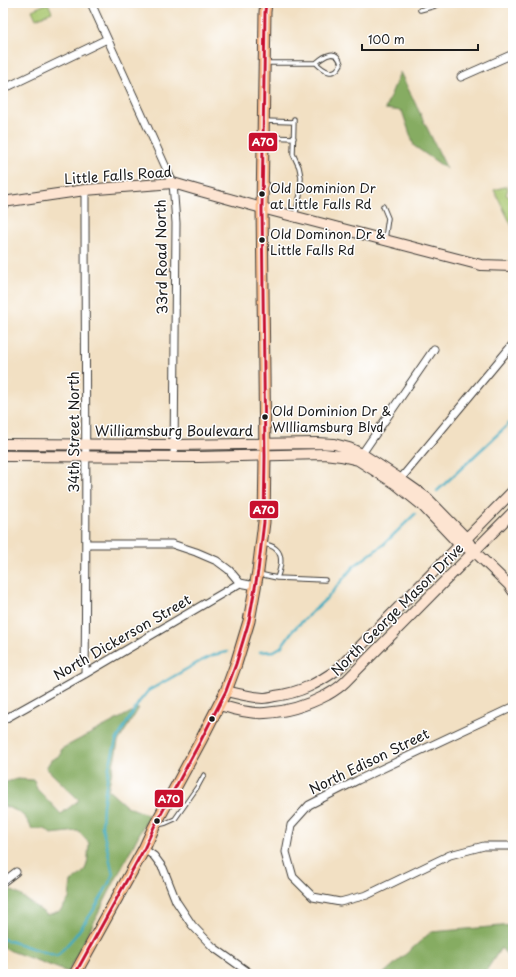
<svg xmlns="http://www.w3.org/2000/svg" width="516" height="977" viewBox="0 0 516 977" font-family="'Playpen Sans',sans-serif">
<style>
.green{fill:#a9c76f;stroke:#627246}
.forest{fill:#86ac62;stroke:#51643f}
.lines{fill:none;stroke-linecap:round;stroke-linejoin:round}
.stream{stroke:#3fabbf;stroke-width:2.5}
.lane-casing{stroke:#3c3935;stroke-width:5.5}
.street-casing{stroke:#3c3935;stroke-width:9}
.secondary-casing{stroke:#3c3935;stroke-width:12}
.primary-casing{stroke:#3c3935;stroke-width:13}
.lane{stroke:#fff;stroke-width:3.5}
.street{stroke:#fff;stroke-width:7}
.secondary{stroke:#fde4d1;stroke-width:10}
.primary{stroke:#fabb8b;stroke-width:11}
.bus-1-casing{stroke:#fff;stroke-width:6}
.bus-1{stroke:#c8102e;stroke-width:3}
.bus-dot{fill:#1c1c1c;stroke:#fff;stroke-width:1.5}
.labels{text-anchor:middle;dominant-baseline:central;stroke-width:3;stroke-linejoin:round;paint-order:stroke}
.bus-label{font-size:13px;fill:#1c1c1c;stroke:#fff;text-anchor:start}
.street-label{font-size:14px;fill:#1c1c1c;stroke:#fff}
.line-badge{stroke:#fff;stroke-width:1.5}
.badge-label{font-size:11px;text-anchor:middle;font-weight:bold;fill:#fff}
</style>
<rect width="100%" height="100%" fill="#fff"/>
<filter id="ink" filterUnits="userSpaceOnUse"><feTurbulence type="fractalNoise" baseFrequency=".025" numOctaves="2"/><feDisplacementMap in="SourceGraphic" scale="8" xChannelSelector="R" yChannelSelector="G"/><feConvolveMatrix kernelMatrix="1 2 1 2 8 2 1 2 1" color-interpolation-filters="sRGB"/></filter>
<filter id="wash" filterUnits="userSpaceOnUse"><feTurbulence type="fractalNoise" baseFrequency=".012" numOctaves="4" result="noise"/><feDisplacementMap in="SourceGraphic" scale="16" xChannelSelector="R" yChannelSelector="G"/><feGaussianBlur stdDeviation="0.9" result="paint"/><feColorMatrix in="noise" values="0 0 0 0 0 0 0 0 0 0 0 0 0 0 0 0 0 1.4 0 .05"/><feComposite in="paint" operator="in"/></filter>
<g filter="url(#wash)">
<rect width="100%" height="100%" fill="#f2e0c3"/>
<!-- green -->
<path class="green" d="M48 3 52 12 36 19 32 10Z
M507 186 508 189 506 195 513 199V228L494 190Z"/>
<!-- forest -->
<path class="forest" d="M400 72 447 169 414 146 402 111 385 109Z
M139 708 118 742 108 790 126 806 149 815 68 972 3 948V891L7 888 20 895 47 915 60 911 69 899 71 881C90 871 87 863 89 843L78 831 51 834 45 829H32C24 813 19 811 3 806V783L17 779 34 780 37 789 61 814 79 800 46 768 51 760 61 755V749Z
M513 925V959H511L501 948 484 974H383L431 932Z"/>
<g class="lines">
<!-- stream -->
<path class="stream" d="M437 491 513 420
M260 652 274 651 281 647 293 630 328 597 354 566 383 545 415 514
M3 939 57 956 75 936 91 914 101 898 113 875 106 843 102 827 103 805 109 767 116 741 126 724 139 702 148 691 199 662 213 655 227 652"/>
</g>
</g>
<g filter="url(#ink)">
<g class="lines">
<defs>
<path id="lane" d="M420 10 435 6 440 3
M265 63H316C324 71 334 78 341 64 337 48 325 55 316 63
M294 119 293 154 299 167 301 177 300 195 295 216
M264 121 294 122
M264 137 294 138
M383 206 388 218 385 239
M264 544C284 547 283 562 277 578
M259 574 277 578 325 580
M158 825 166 823 175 819 198 786 204 775"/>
<path id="street" d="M91 3 173 183 176 223 174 457
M461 77 513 54
M3 89 107 39
M359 458 434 349
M398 482 513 344
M86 544H172L196 552 217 561 229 570 240 583
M85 674C87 513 85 351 85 190
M513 707 358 780 309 805 291 825 286 852 293 877 313 897 340 902 367 895 450 855 484 846H513
M3 720 85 674 240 583 255 586
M144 849 154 856 163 868 176 901 192 925 213 947 251 974
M3 882 16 872"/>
<path id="secondary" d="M3 202 85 190 173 183 197 190 262 208 481 265 513 266
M3 444 174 445 316 443 334 444 349 448 362 454 400 479 427 498 466 538 474 551 509 585 513 591
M3 456 198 457 324 454 341 456 358 460 396 484 422 505 460 545 474 551
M226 691C238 694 250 697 263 698 267 698 271 697 275 696 300 693 318 683 338 669L513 491
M219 705C233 709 249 714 265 713 287 712 308 705 327 695 334 691 340 687 345 682L513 512"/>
<path id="primary" d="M75 974 144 849 154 827 200 742 226 691 236 664 249 621 258 571 264 522 265 456 262 208 265 12 266 3"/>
</defs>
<!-- lane casing -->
<use href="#lane" class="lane-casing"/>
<!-- street casing -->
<use href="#street" class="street-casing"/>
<!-- secondary casing -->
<use href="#secondary" class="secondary-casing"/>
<!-- primary casing -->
<use href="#primary" class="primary-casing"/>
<!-- lane -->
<use href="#lane" class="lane"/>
<!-- street -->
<use href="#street" class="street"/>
<!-- secondary -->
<use href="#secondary" class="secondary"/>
<!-- primary -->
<use href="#primary" class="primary"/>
<defs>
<path id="bus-1" d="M75 974 144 849 154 827 200 742 226 691 236 664 249 621 258 571 264 522 265 456 262 208 265 12 266 3"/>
</defs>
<!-- bus-1 casing -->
<use href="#bus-1" class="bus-1-casing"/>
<!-- bus-1 -->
<use href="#bus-1" class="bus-1"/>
</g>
</g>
<!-- markers -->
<g class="bus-dot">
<circle cx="262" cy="194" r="3.5"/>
<circle cx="262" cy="240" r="3.5"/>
<circle cx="265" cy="417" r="3.5"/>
<circle cx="212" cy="719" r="3.5"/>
<circle cx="157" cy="821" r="3.5"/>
</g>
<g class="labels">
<!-- bus labels -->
<g class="bus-label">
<text x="270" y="187">Old Dominion Dr<tspan x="270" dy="16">at Little Falls Rd</tspan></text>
<text x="270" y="233">Old Dominon Dr &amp;<tspan x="270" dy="16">Little Falls Rd</tspan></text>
<text x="272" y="410">Old Dominion Dr &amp;<tspan x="272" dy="16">WIlliamsburg Blvd</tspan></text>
</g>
<!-- street labels -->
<g class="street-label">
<text transform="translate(118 175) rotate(-4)">Little Falls Road</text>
<text transform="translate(161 257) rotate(-91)">33rd Road North</text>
<text x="174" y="430">Williamsburg Boulevard</text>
<text transform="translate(73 432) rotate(-90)">34th Street North</text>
<text transform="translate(397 609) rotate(-45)">North George Mason Drive</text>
<text transform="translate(122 637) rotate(-30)">North Dickerson Street</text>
<text transform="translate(369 761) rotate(-26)">North Edison Street</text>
</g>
</g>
<g class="line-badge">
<rect x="248" y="132" width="30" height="20" rx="4" fill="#c8102e"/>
<rect x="249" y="500" width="30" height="19" rx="4" fill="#c8102e"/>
<rect x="154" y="789" width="30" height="19" rx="4" fill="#c8102e"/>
</g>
<g class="badge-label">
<text x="263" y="146">A70</text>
<text x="264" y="514">A70</text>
<text x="169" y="803">A70</text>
</g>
<!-- margin -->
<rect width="516" height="977" fill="none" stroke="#fff" stroke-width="16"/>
<!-- scale -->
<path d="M362 44v6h116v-6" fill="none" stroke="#1c1c1c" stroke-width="2"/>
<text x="368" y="44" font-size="12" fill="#1c1c1c" stroke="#ffffff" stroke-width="3" paint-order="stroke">100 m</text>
</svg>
